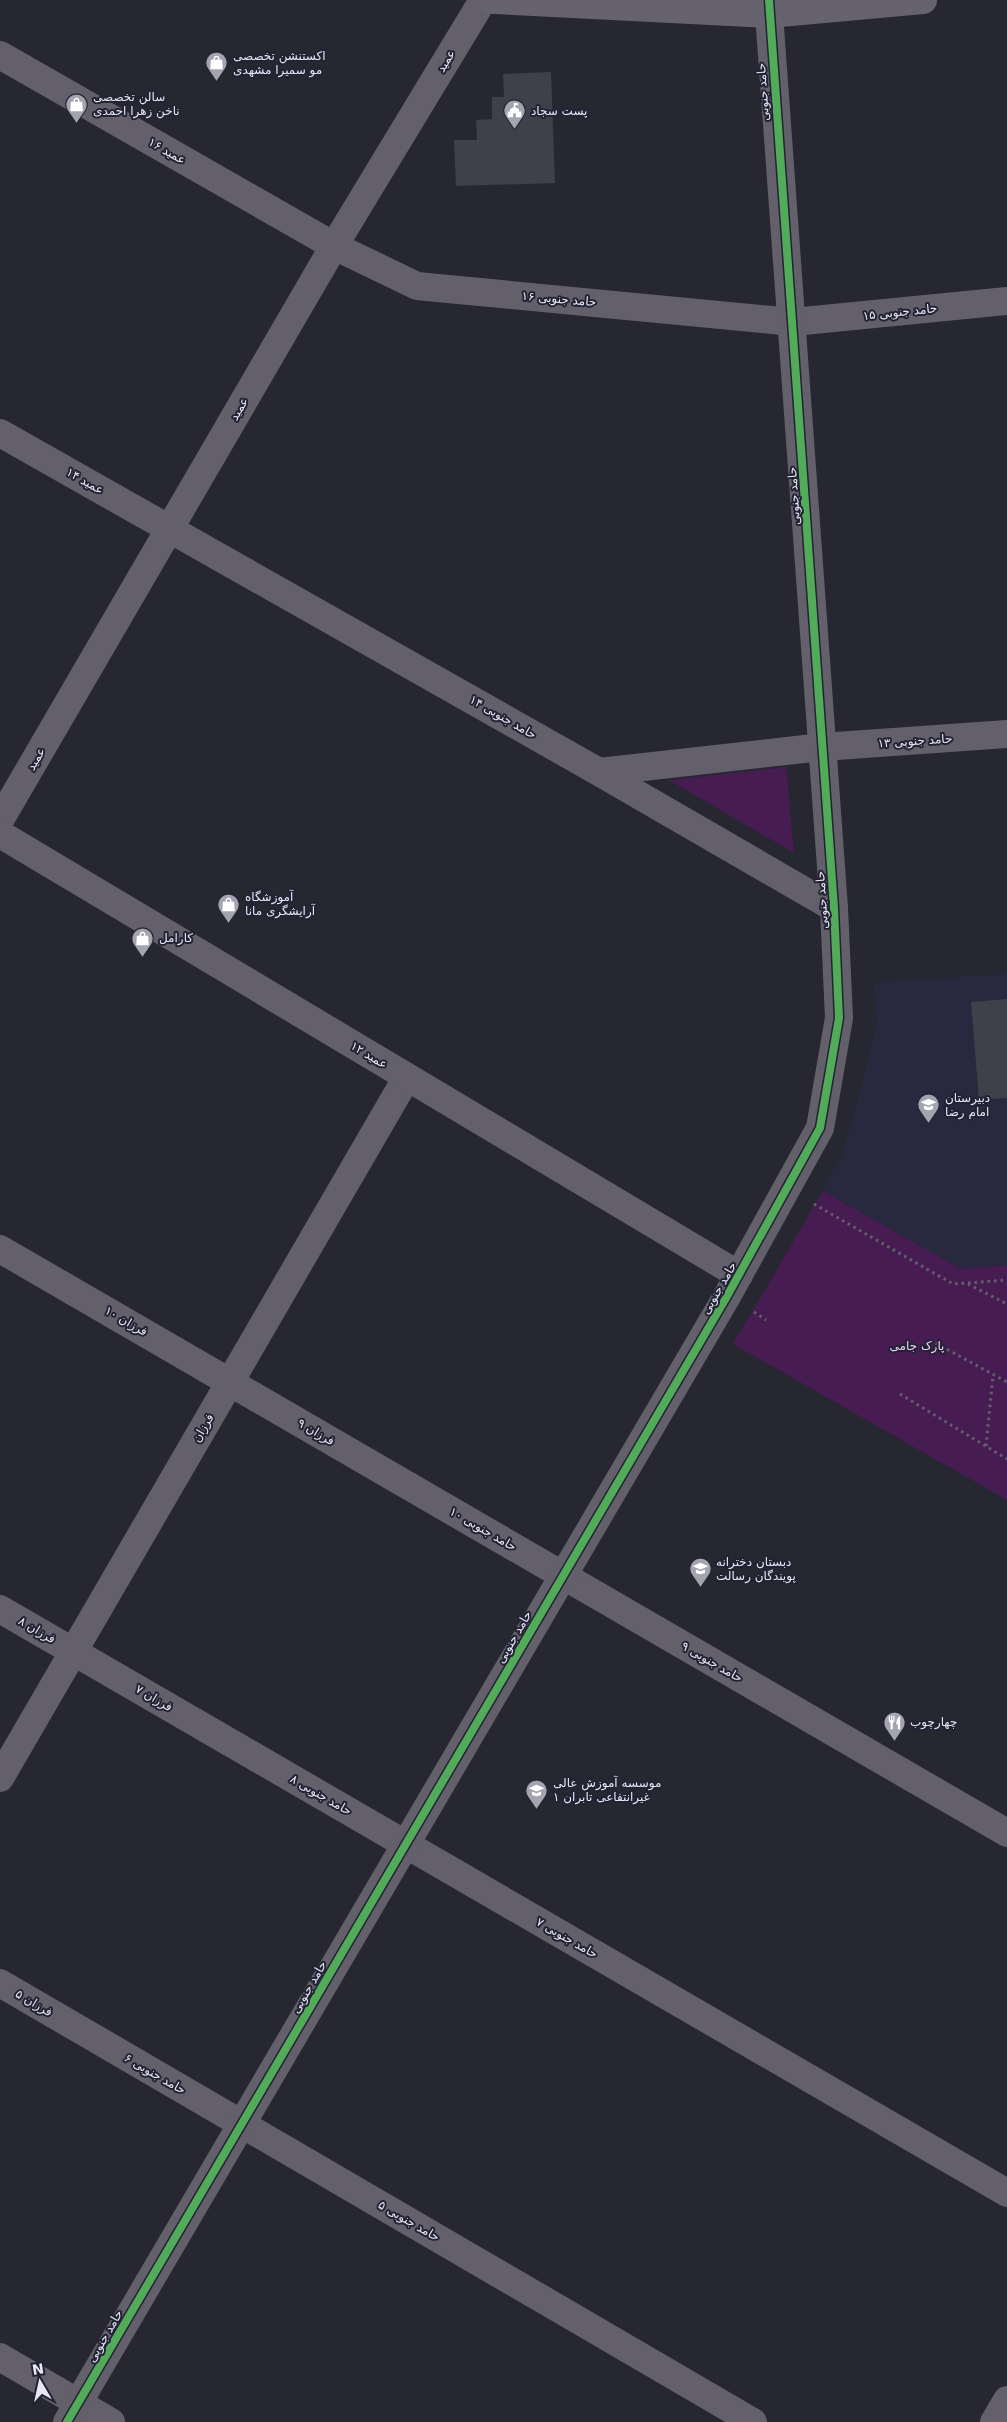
<svg xmlns="http://www.w3.org/2000/svg" width="1007" height="2422" viewBox="0 0 1007 2422" font-family="'DejaVu Sans',Vazirmatn,sans-serif">
<style>
.built{fill:#28283e}
.green{fill:#471c52}
.building{fill:#3f414a}
.lines{fill:none;stroke-linecap:round;stroke-linejoin:round}
.path{stroke:#62606a;stroke-width:3;stroke-dasharray:2.5 4;stroke-linecap:butt}
.minor{stroke:#63606b;stroke-width:28}
.tertiary{stroke:#63606b;stroke-width:28}
.secondary{stroke:#676270;stroke-width:28}
.cycleway-casing{stroke:#232335;stroke-width:11}
.cycleway{stroke:#51ab58;stroke-width:8}
.labels{text-anchor:middle;dominant-baseline:central;stroke-width:4;stroke-linejoin:round;paint-order:stroke}
.poi-label{font-size:12px;fill:#e7e8f4;stroke:#232335;text-anchor:start}
.street-label{font-size:12px;fill:#e7e8f4;stroke:#232335}
.park-label{font-size:12px;fill:#f1d2f7;stroke:#232335}
</style>
<rect width="100%" height="100%" fill="#272731"/>
<!-- built -->
<path class="built" d="M1007 974V1265L961 1269 823 1191 842 1154 860 1094 877 1021 874 982Z"/>
<!-- green -->
<path class="green" d="M786 767 794 853 669 780Z
M823 1191 961 1269 1007 1265V1500L733 1344Z"/>
<!-- building -->
<path class="building" d="M551 72 555 183 456 186 454 140H477L476 120 492 119V97H504L503 74Z
M1007 999V1098L979 1100 971 1002Z"/>
<g class="lines">
<!-- path -->
<path class="path" d="M814 1204 953 1284 1007 1280
M968 1284 1007 1304
M754 1312 766 1320
M930 1340 1007 1382
M900 1394 1007 1459
M986 1446 993 1375"/>
<!-- minor -->
<path class="minor" d="M0 55 334 246 417 286 793 322 1007 301
M0 433 599 772 834 908
M599 772 822 747 1007 734
M0 820 334 246 483 0
M0 1249 1007 1833
M0 1609 1007 2193
M0 1778 407 1077
M0 1983 753 2422
M0 2357 111 2422
M994 2422 1007 2400"/>
<!-- tertiary -->
<path class="tertiary" d="M0 834 739 1275
M67 2422 726 1298 820 1128 839 1018 834 908 769 14"/>
<!-- secondary -->
<path class="secondary" d="M494 0 769 14 923 0"/>
<defs>
<path id="cycleway" d="M67 2422 726 1298 820 1128 839 1018 834 908 769 0"/>
</defs>
<!-- cycleway casing -->
<use href="#cycleway" class="cycleway-casing"/>
<!-- cycleway -->
<use href="#cycleway" class="cycleway"/>
</g>
<!-- icons -->
<defs>
<symbol id="shop-pin" viewBox="-11 -11 22 30"><path d="M0 17L-7.5 6A9.5 9.5 0 1 1 7.5 6Z" fill="#a4a4b0" stroke="#232335"/><path d="M-5-2.5h2.3a2.7 3.5 0 0 1 5.4 0H5L5.5 6h-11ZM-1.5-2.5h3a1.5 2.3 0 0 0-3 0Z" fill="#fff"/></symbol>
<symbol id="civic-pin" viewBox="-11 -11 22 30"><path d="M0 17L-7.5 6A9.5 9.5 0 1 1 7.5 6Z" fill="#a4a4b0" stroke="#232335"/><path d="M-.6-6.5H3V-4.5H.6V-3L4-1V1h2V6H-6V1h2V-1L-.6-3ZM-1.2 2.5V6h2.4V2.5Z" fill="#fff"/></symbol>
<symbol id="school-pin" viewBox="-11 -11 22 30"><path d="M0 17L-7.5 6A9.5 9.5 0 1 1 7.5 6Z" fill="#a4a4b0" stroke="#232335"/><path d="M0-5L7-2L0 1L-7-2ZM-4 1L0 2.5L4 1V4Q0 6-4 4Z" fill="#fff"/></symbol>
<symbol id="restaurant-pin" viewBox="-11 -11 22 30"><path d="M0 17L-7.5 6A9.5 9.5 0 1 1 7.5 6Z" fill="#a4a4b0" stroke="#232335"/><path d="M-5-6h1v4h1v-4h1v4h1v-4h1v5L-1.5 .5V6h-2V.5L-5-1ZM5-6V6H3V1.5H1.5Q1.5-4 5-6Z" fill="#fff"/></symbol>
<symbol id="university-pin" viewBox="-11 -11 22 30"><path d="M0 17L-7.5 6A9.5 9.5 0 1 1 7.5 6Z" fill="#a4a4b0" stroke="#232335"/><path d="M0-5L7-2L0 1L-7-2ZM-4 1L0 2.5L4 1V4Q0 6-4 4Z" fill="#fff"/></symbol>
</defs>
<g fill-rule="evenodd">
<use href="#shop-pin" x="204" y="50" width="25" height="34"/>
<use href="#shop-pin" x="64" y="92" width="25" height="34"/>
<use href="#civic-pin" x="502" y="98" width="25" height="34"/>
<use href="#shop-pin" x="216" y="892" width="25" height="34"/>
<use href="#shop-pin" x="130" y="926" width="25" height="34"/>
<use href="#school-pin" x="916" y="1092" width="25" height="34"/>
<use href="#school-pin" x="688" y="1556" width="25" height="34"/>
<use href="#restaurant-pin" x="882" y="1710" width="25" height="34"/>
<use href="#university-pin" x="524" y="1778" width="25" height="34"/>
</g>
<g class="labels">
<!-- poi labels -->
<g class="poi-label">
<text x="233" y="56">اکستنشن تخصصی<tspan x="233" dy="14">مو سمیرا مشهدی</tspan></text>
<text x="93" y="97">سالن تخصصی<tspan x="93" dy="14">ناخن زهرا احمدی</tspan></text>
<text x="531" y="111">پست سجاد</text>
<text x="245" y="897">آموزشگاه<tspan x="245" dy="14">آرایشگری مانا</tspan></text>
<text x="159" y="938">کارامل</text>
<text x="945" y="1098">دبیرستان<tspan x="945" dy="14">امام رضا</tspan></text>
<text x="716" y="1562">دبستان دخترانه<tspan x="716" dy="14">پویندگان رسالت</tspan></text>
<text x="910" y="1722">چهارچوب</text>
<text x="553" y="1783">موسسه آموزش عالی<tspan x="553" dy="14">غیرانتفاعی تابران ۱</tspan></text>
</g>
<!-- street labels -->
<g class="street-label">
<text transform="translate(446 61) rotate(-59)">عمید</text>
<text transform="translate(763 92) rotate(-94)">حامد جنوبی</text>
<text transform="translate(167 151) rotate(30)">عمید ۱۶</text>
<text transform="translate(559 299) rotate(5)">حامد جنوبی ۱۶</text>
<text transform="translate(900 312) rotate(-6)">حامد جنوبی ۱۵</text>
<text transform="translate(239 409) rotate(-60)">عمید</text>
<text transform="translate(85 481) rotate(30)">عمید ۱۴</text>
<text transform="translate(794 496) rotate(-94)">حامد جنوبی</text>
<text transform="translate(503 717) rotate(30)">حامد جنوبی ۱۴</text>
<text transform="translate(915 741) rotate(-4)">حامد جنوبی ۱۳</text>
<text transform="translate(36 759) rotate(-60)">عمید</text>
<text transform="translate(822 900) rotate(-94)">حامد جنوبی</text>
<text transform="translate(369 1055) rotate(31)">عمید ۱۲</text>
<text transform="translate(719 1288) rotate(-60)">حامد جنوبی</text>
<text transform="translate(126 1321) rotate(30)">فرزان ۱۰</text>
<text transform="translate(203 1428) rotate(-60)">فرزان</text>
<text transform="translate(316 1432) rotate(30)">فرزان ۹</text>
<text transform="translate(483 1529) rotate(30)">حامد جنوبی ۱۰</text>
<text transform="translate(37 1630) rotate(30)">فرزان ۸</text>
<text transform="translate(514 1637) rotate(-60)">حامد جنوبی</text>
<text transform="translate(712 1662) rotate(30)">حامد جنوبی ۹</text>
<text transform="translate(154 1698) rotate(30)">فرزان ۷</text>
<text transform="translate(321 1795) rotate(30)">حامد جنوبی ۸</text>
<text transform="translate(567 1938) rotate(30)">حامد جنوبی ۷</text>
<text transform="translate(309 1987) rotate(-60)">حامد جنوبی</text>
<text transform="translate(34 2003) rotate(30)">فرزان ۵</text>
<text transform="translate(155 2074) rotate(30)">حامد جنوبی ۶</text>
<text transform="translate(409 2221) rotate(30)">حامد جنوبی ۵</text>
<text transform="translate(105 2336) rotate(-60)">حامد جنوبی</text>
</g>
<!-- park labels -->
<g class="park-label">
<text x="917" y="1346">پارک جامی</text>
</g>
</g>
<!-- north arrow -->
<g transform="translate(40 2382) rotate(351)" stroke="#232335" stroke-width="4" paint-order="stroke">
<path d="M0-4L9 19L0 12L-9 19Z" fill="#e7e8f4"/>
<text y="-8" font-size="14" font-weight="bold" text-anchor="middle" fill="#e7e8f4">N</text>
</g>
</svg>
